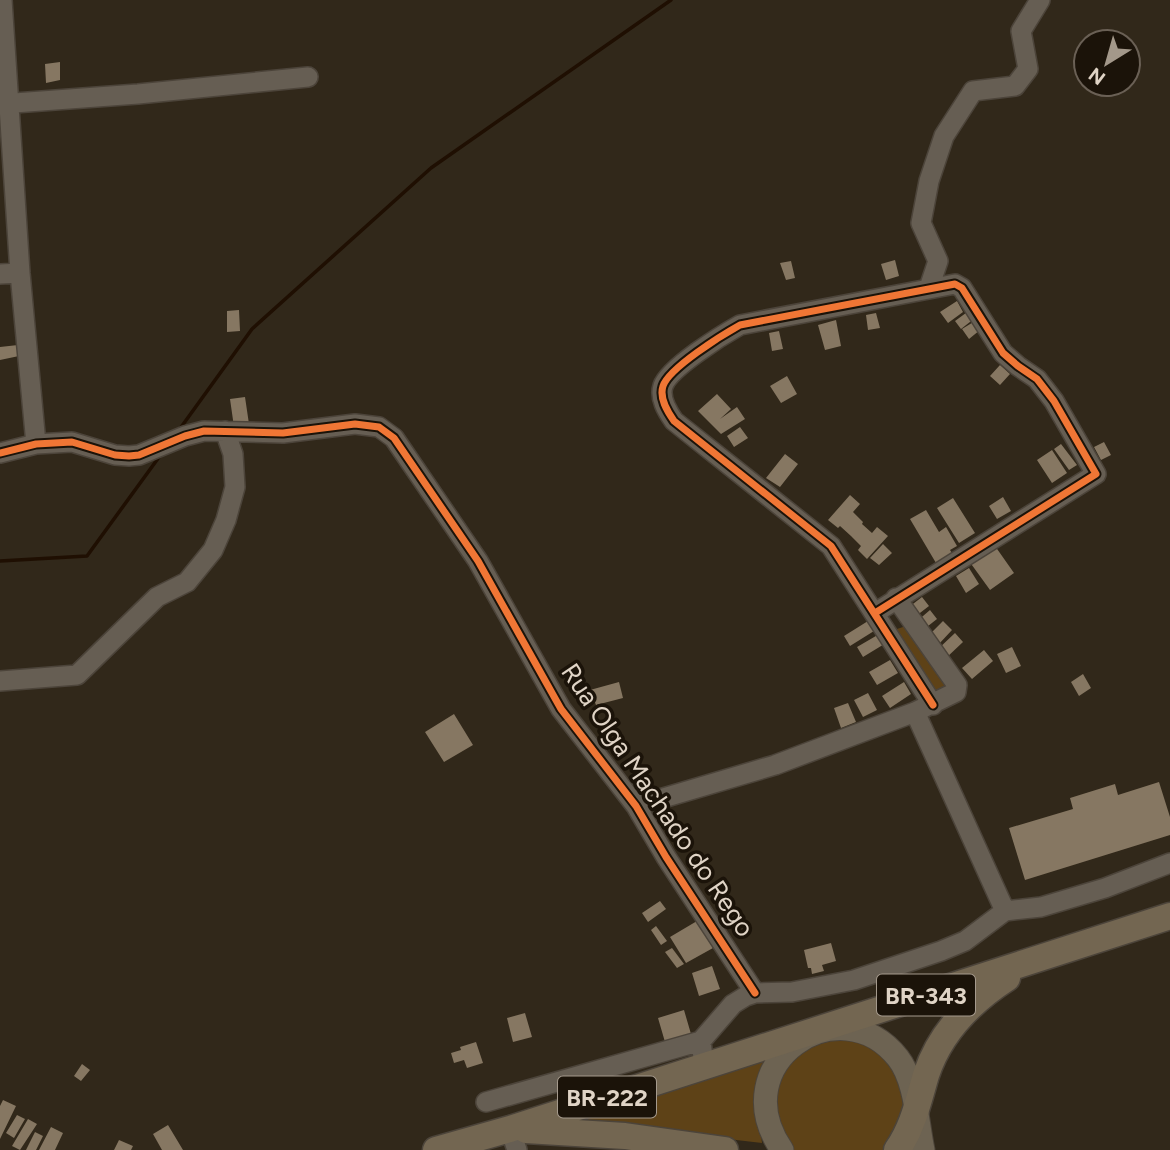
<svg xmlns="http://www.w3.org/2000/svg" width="1170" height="1150" viewBox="0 0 1170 1150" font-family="Figtree,sans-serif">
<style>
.green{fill:#5e4217}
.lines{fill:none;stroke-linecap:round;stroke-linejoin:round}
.stream{stroke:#1f0f02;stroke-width:3.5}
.building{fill:#867762}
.minor-casing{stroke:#4c443a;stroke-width:22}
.major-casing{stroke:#4c443a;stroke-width:25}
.highway-casing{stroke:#4c443a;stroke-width:29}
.minor{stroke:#665e53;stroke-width:19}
.major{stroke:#6d6352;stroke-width:23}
.highway{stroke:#736651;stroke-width:26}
.cycleway-casing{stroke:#1b1309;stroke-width:11}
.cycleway{stroke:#f07635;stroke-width:7}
.labels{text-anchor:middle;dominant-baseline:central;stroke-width:7;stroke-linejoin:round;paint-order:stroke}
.shield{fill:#1b1309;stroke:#a59a8d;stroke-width:2}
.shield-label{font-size:24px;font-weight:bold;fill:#e0d4c6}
.street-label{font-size:26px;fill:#e0d4c6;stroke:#1b1309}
</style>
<rect width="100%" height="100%" fill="#31281a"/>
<!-- green -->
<path class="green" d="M906 626 948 690 934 698 894 630Z
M838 1038C889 1045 891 1061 906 1105L887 1150H794C782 1139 778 1126 778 1110 777 1103 776 1095 777 1088 781 1057 812 1043 838 1038Z
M772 1057 757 1095 762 1143 565 1120Z"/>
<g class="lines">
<!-- stream -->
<path class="stream" d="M179 430 252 329 431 168 671 0
M0 561 87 556 162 453"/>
</g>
<!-- building -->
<path class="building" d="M60 62V80L46 83 45 64Z
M895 260 899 276 886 280 881 264Z
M791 261 795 278 786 280 780 263Z
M957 301 963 312 948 323 940 312Z
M239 310 240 331 227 332V311Z
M970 310 975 318 961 329 955 321Z
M876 313 880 328 868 330 866 315Z
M836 320 841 346 825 350 818 325Z
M975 321 980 330 969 339 962 329Z
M779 331 783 349 772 351 769 333Z
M18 345 19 356 0 360V347Z
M1000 365 1010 374 1000 385 990 376Z
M787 376 797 394 781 403 770 386Z
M717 394 731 409 720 419 737 407 745 419 721 434 698 411Z
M245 397 249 424 234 427 230 399Z
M740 427 748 438 734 447 727 436Z
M1104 442 1111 455 1101 460 1094 447Z
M1061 444 1077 465 1069 470 1054 449Z
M1052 450 1067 473 1052 483 1037 460Z
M785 454 798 464 780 487 766 478Z
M850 495 860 504 853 512 863 522 862 524 872 533 877 527 888 536 867 559 858 550 861 546 851 536 840 526 838 528 828 520Z
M1003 497 1011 511 997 519 989 506Z
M953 498 975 533 959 543 937 508Z
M926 510 939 532 946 527 957 546 950 550 952 553 936 563 910 519Z
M883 544 892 553 879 565 870 558Z
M995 546 1014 573 990 590 969 561Z
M969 568 979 584 966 593 956 576Z
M922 597 929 606 916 616 909 607Z
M930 610 937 619 923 630 916 622Z
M868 621 874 631 850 646 844 636Z
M943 621 952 630 938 645 928 636Z
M881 633 886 643 863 657 857 647Z
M955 633 963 642 945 659 937 650Z
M1012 647 1021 666 1006 673 997 654Z
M984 650 993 661 972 679 962 668Z
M890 660 898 673 877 685 869 672Z
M1083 674 1091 688 1079 696 1071 682Z
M619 682 623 698 596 705 590 690Z
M904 682 911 694 890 708 882 696Z
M868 693 877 710 863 717 854 700Z
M848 703 856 722 841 728 834 708Z
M454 714 473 745 444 762 425 732Z
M648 776 652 786 641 791 634 778Z
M1159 782 1170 817V835L1025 880 1009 828 1073 809 1070 798 1115 784 1118 795Z
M660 901 666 909 648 922 642 913Z
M697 921 713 948 686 963 670 937Z
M656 926 667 941 661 945 651 930Z
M831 943 836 961 822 965 824 971 812 974 811 968H808L804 950Z
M672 948 684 964 677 968 665 952Z
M712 966 720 989 699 996 692 973Z
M684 1010 691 1034 665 1042 658 1018Z
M525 1013 532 1037 513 1042 507 1018Z
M476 1042 483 1063 467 1068 464 1060 454 1063 451 1053 461 1050 460 1047Z
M82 1064 90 1070 81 1081 74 1076Z
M3 1100 16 1106 0 1139V1106Z
M17 1115 25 1119 14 1138 6 1133Z
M28 1119 37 1124 20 1150 12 1146Z
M168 1125 183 1150H162L153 1134Z
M51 1127 63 1133 55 1150H39Z
M35 1132 43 1136 36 1150H26Z
M119 1140 133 1146 131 1150H114Z"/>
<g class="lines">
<defs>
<path id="minor" d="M2 0 20 273 36 444
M0 104 138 94 308 77
M0 274 20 273
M929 288 938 261 921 223 929 181 944 136 973 91 1015 86 1028 69 1021 31 1040 0
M0 453 36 444 72 442 115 455 129 456 139 455 185 436 204 431 283 433 355 424 379 427 394 438 478 561 561 709 636 806 666 857 755 993
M875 613 1096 474 1054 401 1037 379 1018 366 1003 353 962 288 955 284 740 325C722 335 669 368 663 386 659 398 667 411 674 421L831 546 933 705
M0 681 77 675 157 597 187 582 213 550 226 520 235 487 233 454 225 431
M915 712 1005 911
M636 806 775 765 915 712 956 692 957 685 896 598
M704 1066 701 1041 733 1004 746 996 755 993 792 992 854 980 941 951 965 941 1005 911 1041 907 1105 888 1170 863
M486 1102 701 1041
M510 1129 517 1150"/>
<path id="major" d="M782 1150C722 1063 840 984 898 1058 916 1081 917 1122 923 1150"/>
<path id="highway" d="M526 1130 625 1136 725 1150
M436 1150 510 1129 1170 916
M897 1150C913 1127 918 1102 926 1075 940 1032 970 1002 1007 978"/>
</defs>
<!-- minor casing -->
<use href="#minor" class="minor-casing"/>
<!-- major casing -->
<use href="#major" class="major-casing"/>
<!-- highway casing -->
<use href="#highway" class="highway-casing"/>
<!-- minor -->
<use href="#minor" class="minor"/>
<!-- major -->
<use href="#major" class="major"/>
<!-- highway -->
<use href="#highway" class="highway"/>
<defs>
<path id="cycleway" d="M0 453 36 444 72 442 115 455 129 456 139 455 185 436 204 431 283 433 355 424 379 427 394 438 478 561 561 709 636 806 666 857 755 993
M875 613 1096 474 1054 401 1037 379 1018 366 1003 353 962 288 955 284 740 325C722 335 669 368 663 386 659 398 667 411 674 421L831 546 933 705"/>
</defs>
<!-- cycleway casing -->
<use href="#cycleway" class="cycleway-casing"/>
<!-- cycleway -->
<use href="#cycleway" class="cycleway"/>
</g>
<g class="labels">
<!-- shield labels -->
<g class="shield">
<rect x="877" y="974.5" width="98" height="41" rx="5"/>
<rect x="558" y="1076.5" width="98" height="41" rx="5"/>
</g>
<g class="shield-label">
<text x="926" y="995">BR-343</text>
<text x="607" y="1097">BR-222</text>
</g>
<!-- street labels -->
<g class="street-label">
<text transform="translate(658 800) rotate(56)">Rua Olga Machado do Rego</text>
</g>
</g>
<!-- north arrow -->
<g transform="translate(1107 63) rotate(217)"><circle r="33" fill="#1b1309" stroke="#6a6055" stroke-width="2"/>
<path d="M0-5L12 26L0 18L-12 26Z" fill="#a3988a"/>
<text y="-10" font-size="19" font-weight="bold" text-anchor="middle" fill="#e0d4c6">N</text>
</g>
</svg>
